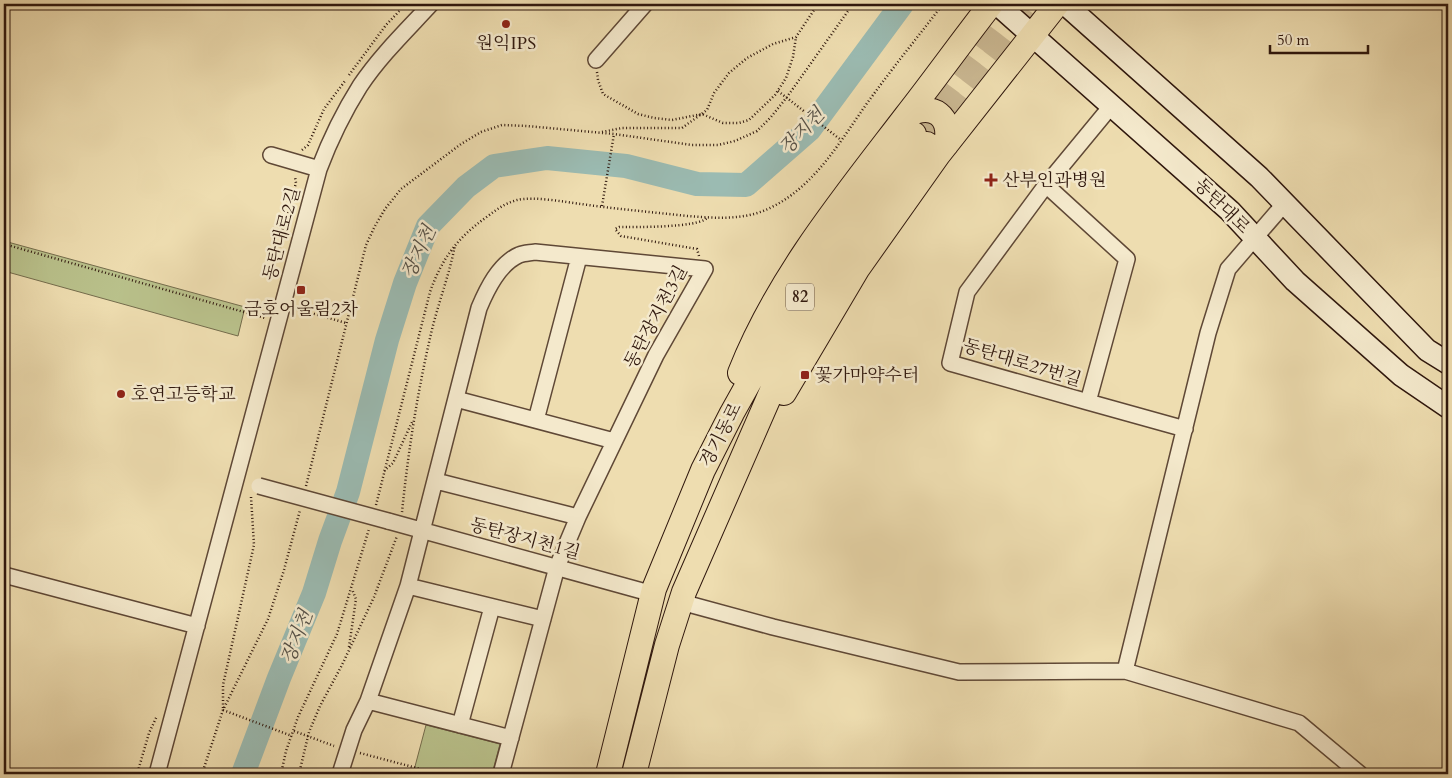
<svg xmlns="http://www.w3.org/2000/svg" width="1452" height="778" viewBox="0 0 1452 778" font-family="Cardo,'Noto Serif KR',serif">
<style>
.green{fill:#b9c18b;stroke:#746c4c}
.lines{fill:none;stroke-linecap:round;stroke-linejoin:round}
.river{stroke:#9bbbb2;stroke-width:24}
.primary-tunnel{stroke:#c8b58f;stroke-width:24;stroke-dasharray:24 12;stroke-linecap:butt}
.minor-casing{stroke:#5f4836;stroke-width:18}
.secondary-casing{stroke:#2f170d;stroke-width:24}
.primary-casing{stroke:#2f170d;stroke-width:26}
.path{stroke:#2f170d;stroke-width:2.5;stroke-dasharray:1 2.5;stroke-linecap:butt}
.minor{stroke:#f4e9cc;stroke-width:15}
.secondary{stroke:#f4e9cc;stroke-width:21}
.primary{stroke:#eeddb0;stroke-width:24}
.minor-bridge-casing{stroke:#5f4836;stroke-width:18;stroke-linecap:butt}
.minor-bridge{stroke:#f4e9cc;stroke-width:15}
.poi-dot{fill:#8f2418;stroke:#f4e9cc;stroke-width:2}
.labels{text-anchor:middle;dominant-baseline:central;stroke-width:5;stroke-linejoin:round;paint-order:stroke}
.shield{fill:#f4e9cc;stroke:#6a5646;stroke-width:1}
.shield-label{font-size:16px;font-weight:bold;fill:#2f170d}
.poi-label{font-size:18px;fill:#2f170d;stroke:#f4e9cc;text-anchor:start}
.street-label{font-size:18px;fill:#2f170d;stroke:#f4e9cc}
.water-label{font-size:19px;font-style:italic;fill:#555047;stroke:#f4e9cc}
</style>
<rect width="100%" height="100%" fill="#eeddb0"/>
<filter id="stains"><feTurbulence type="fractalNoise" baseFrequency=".004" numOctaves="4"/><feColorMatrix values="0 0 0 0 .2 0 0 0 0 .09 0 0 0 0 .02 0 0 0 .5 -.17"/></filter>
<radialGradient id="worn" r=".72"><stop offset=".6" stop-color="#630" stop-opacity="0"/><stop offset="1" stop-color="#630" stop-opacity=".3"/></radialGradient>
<!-- green -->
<path class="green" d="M4 241 245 307 238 336 4 271Z
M426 725 500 744 492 774H413Z"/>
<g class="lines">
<!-- river -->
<path class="river" d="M243 774 279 678 314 593 330 541 348 492 387 340 405 283 428 226 466 187 494 166 547 158 626 166 697 184 746 185 809 130 902 4"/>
<!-- primary-tunnel -->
<path class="primary-tunnel" d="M914 134 1011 4
M927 144 1035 4"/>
<defs>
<path id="minor" d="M596 60 645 4
M271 155 319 169
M1046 185 1127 259 1088 402 950 363 967 292 1046 185 1112 105
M456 399 614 441
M1088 402 1185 429
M536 420 579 257
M436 481 578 517
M388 521 653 594
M4 575 197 626
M408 586 543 619
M681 602 773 627 959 672 1125 671 1208 333 1228 269 1285 203
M1125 671 1299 723 1360 774
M368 701 511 738
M460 725 492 607
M157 774 319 169C330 140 343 113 360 86 380 56 407 30 431 4
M340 774 354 730 368 701 408 586 479 308C487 289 499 264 519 255 524 253 530 253 535 252L705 269 656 355 578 517 557 567 501 774"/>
<path id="secondary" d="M997 4 1230 211 1295 281 1401 375 1448 407
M1065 4 1259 177 1427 350 1448 363"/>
<path id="primary" d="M907 115C934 102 952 116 946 145
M740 373C778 277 844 197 906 116 935 79 962 41 991 4
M784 393 858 268 938 155 1057 4
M608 774 654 589 703 470 732 413 780 327 842 229 914 134
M634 774 667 645 684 592 787 356 831 279 883 202 927 144"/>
</defs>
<!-- minor casing -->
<use href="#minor" class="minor-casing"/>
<!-- secondary casing -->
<use href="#secondary" class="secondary-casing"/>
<!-- primary casing -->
<use href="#primary" class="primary-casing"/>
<!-- path -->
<path class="path" d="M960 4 962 6 964 4
M597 72 598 80 603 94 638 114 654 118 672 120 702 114 723 123H739L749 120 775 95 786 78 793 57 796 37
M349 75 386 25 406 4
M778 91 841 140
M602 132 622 128H682L707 110 714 93 729 73 747 58 773 44 796 37 818 4
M302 150 308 145 324 109 345 81
M602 206 614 134
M4 244 265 318
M699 256 697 249 621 236 615 229 619 227C635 227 697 228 707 218
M279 261 281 234 296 183 295 177
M297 309 346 323
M384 471 393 463 413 420
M306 486 366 245 375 226 385 209 401 189 461 144 481 132 502 125 527 126 614 134 692 145H718L735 141 757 131 771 117 787 97 853 4
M376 505 430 292C442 258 458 237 488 216 497 209 506 203 517 200 533 196 565 202 581 204 616 209 651 212 687 216 716 218 745 221 772 207 820 183 845 132 876 91 898 61 921 33 943 4
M402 512C408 453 417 395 430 338 437 306 449 277 455 245
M349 647 356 599 352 589
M223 708V685L254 545 251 497
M223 710 292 736
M294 731 334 746
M360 753 428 771
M135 774 138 771 149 733 157 716
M202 774 223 710 268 619 284 570 300 510
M281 774 286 751 298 717 337 634 369 529
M299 774 309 732 320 706 342 665 374 597 397 536"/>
<!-- minor -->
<use href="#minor" class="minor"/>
<!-- secondary -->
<use href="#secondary" class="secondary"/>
<!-- primary -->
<use href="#primary" class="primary"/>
<defs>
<path id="minor-bridge" d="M259 486 388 521"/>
</defs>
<!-- minor-bridge casing -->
<use href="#minor-bridge" class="minor-bridge-casing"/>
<!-- minor-bridge -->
<use href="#minor-bridge" class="minor-bridge"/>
</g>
<!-- markers -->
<g class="poi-dot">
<circle cx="506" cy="24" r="5"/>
<path d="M988.5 172.5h5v5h5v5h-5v5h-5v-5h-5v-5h5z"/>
<rect x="296" y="285" width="10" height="10" rx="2.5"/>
<rect x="800" y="370" width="10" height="10" rx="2.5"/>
<circle cx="121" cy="394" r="5"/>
</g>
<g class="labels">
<!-- shield labels -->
<rect class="shield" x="786" y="283.5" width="28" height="27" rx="4"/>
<g class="shield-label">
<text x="800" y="297">82</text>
</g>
<!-- poi labels -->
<g class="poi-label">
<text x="506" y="43" text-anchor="middle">원익IPS</text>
<text x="1002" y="180">산부인과병원</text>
<text x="301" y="309" text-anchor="middle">금호어울림2차</text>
<text x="815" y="375">꽃가마약수터</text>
<text x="131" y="394">호연고등학교</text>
</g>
<!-- street labels -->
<g class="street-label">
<text transform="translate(1222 206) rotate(45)">동탄대로</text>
<text transform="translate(282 234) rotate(-75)">동탄대로2길</text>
<text transform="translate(656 317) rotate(-62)">동탄장지천3길</text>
<text transform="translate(1022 363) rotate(17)">동탄대로27번길</text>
<text transform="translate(721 435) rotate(-63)">경기동로</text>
<text transform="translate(525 539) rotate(15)">동탄장지천1길</text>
</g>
<!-- water labels -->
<g class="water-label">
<text transform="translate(802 131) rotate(-47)">장지천</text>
<text transform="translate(419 252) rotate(-65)">장지천</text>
<text transform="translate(297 637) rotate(-69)">장지천</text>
</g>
</g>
<!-- margin -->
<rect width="1452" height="778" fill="none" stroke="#eeddb0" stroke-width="20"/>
<rect x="5" y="5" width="1442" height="768" fill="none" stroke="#2f170d" stroke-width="2.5"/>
<rect x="10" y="10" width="1432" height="758" fill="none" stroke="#2f170d"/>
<!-- scale -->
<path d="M1270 45v8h98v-8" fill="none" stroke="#2f170d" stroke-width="2.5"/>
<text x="1277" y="45" font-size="15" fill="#2f170d" stroke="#f4e9cc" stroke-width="4" paint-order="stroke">50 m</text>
<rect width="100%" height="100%" filter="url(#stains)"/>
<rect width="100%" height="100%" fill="url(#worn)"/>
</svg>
